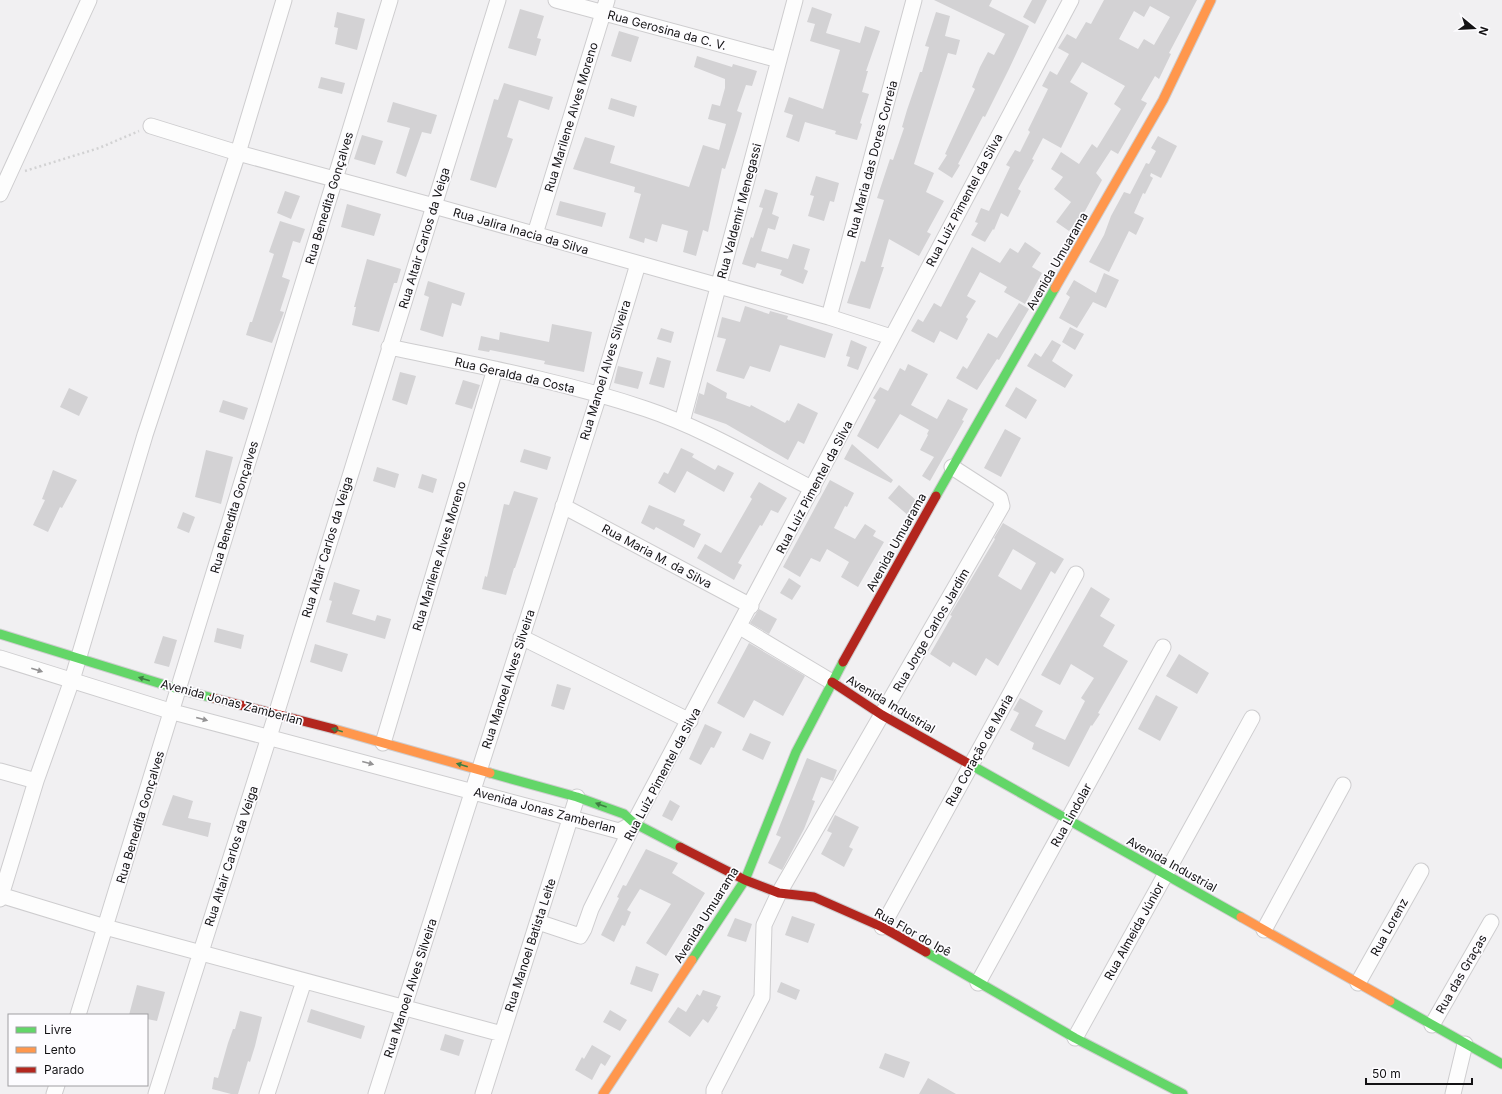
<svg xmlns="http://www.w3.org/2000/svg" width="1502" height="1094" viewBox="0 0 1502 1094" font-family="Inter,sans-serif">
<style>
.building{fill:#d3d2d4;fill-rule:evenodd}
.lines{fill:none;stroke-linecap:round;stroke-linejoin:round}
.street-casing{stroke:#cecdcf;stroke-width:17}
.fast-casing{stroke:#cecdcf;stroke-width:11}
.slow-casing{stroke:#cecdcf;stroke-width:11}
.jam-casing{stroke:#cecdcf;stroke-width:11}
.path{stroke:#d2d2d3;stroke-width:2.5;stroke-dasharray:2 3;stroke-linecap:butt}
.street{stroke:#fdfdfd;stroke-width:15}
.fast{stroke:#63d668;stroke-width:9}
.slow{stroke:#ff974d;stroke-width:9}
.jam{stroke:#b3261e;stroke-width:9}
.oneway{fill:#949394}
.oneway2{fill:#3f7e42}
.labels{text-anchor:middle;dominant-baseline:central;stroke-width:3.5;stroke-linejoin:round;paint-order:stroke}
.street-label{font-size:12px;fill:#131214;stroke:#fdfcff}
</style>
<rect width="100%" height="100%" fill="#f1f0f2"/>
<!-- building -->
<path class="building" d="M934 0H992L989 6 1029 26 1009 69 985 117 983 116 958 164 960 165 952 178 938 169 947 155 945 154 975 89 972 87 980 67 988 52 994 55 1005 34Z
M1032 0H1047L1035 24 1023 17Z
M1104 0H1197L1169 53 1171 54 1159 79 1155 76 1141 100 1147 103 1118 154 1111 150 1096 173 1102 180 1085 211 1069 231 1056 222 1071 202 1054 189 1063 177 1051 169 1061 152 1079 164 1092 144 1097 148 1121 109 1114 104 1125 86 1082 62 1070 82 1088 93 1061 148 1043 138 1032 159 1034 160 1018 189 1021 191 1008 217 1001 213 994 230 993 229 985 242 971 235 978 223 975 222 981 208 989 211 1010 167 1006 165 1015 150 1020 152 1030 132 1028 130 1048 89 1042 86 1050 71 1057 75 1069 54 1058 48 1067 34 1076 39 1086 22 1091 24ZM1150 6 1170 17 1154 45 1144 39 1138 49 1119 39 1134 11 1144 17Z
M812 7 832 14 826 33 860 43 865 26 880 31 866 71H868L862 92 869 94 860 123 862 124 857 140 835 134 836 131 805 122 799 142 786 137 793 115 784 112 789 97 823 109 840 50 810 41 815 24 807 22Z
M520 9 544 16 537 38 541 39 536 56 508 48Z
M337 12 365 19 357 50 335 44 338 28 334 27Z
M936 12 950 16 945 36 960 40 956 55 948 53 914 164 934 173 926 192 944 201 927 232 931 234 919 256 889 239 881 267H884L870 309 847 303 861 261 865 262 884 200 877 198 890 159 893 160 904 128 902 127 907 110 920 72H922L929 47 925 46Z
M619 31 639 37 631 62 611 56Z
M697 56 732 67 733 64 757 71 752 86 746 85 737 111 742 113 738 127 725 169 722 168 708 232 703 230 696 256 683 252 688 231 662 224 657 242 645 238 644 243 629 238 641 194 634 192 635 187 573 169 585 137 615 146 610 163 689 187 703 145 719 150 726 124 708 119 712 104 720 106 725 88V79L694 67Z
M321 77 345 83 342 94 318 88Z
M504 83 553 97 549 110 519 100 507 137 513 139 496 188 470 180 494 99 498 100Z
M611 98 637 106 634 117 608 109Z
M393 102 437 115 431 134 422 132 406 177 396 173 410 128 387 122Z
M362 135 383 141 375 165 354 159Z
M1158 136 1177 146 1161 178 1151 173 1150 176 1153 178 1145 194 1143 193 1134 213 1144 218 1136 235 1129 231 1109 272 1089 262 1104 235 1111 216 1124 192 1130 194 1146 163 1149 164 1156 151 1151 148Z
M816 176 839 183 834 202 830 201 824 221 808 216 814 196 810 195Z
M765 189 778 193 772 214 779 217 775 230 768 228 761 251 788 259 793 244 810 249 804 269 808 271 803 284 780 275 782 270 757 263 755 268 742 264 751 237 753 238 763 208 759 207Z
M285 191 300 196 291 219 277 213Z
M560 201 606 213 602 227 556 215Z
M347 204 381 214 374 236 341 227Z
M280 221 305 229 300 243 293 241 282 277 290 280 280 311 284 312 272 343 246 335 250 322H252L274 254 269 252Z
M1025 242 1041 253 1032 267 1042 273 1025 304 1004 292 1007 287 980 272 967 296 976 301 966 317 968 319 957 340 940 331 934 343 911 331 918 319 923 322 934 303 941 307 972 247 1000 263 1010 248 1018 253Z
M367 259 401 269 397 283H394L379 332 352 325 356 307H354Z
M1104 273 1119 280 1106 308 1093 302 1077 328 1059 318 1070 297 1066 294 1074 280 1096 293Z
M428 281 465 293 461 306 452 303 443 337 420 330 429 297 424 295Z
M1019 303 1029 309 999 360 997 359 977 390 956 378 963 366 967 369 988 333 997 338Z
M745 306 769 314 770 311 788 316 787 319 833 334 825 358 780 345 770 372 750 366 744 379 716 371 726 339 717 337 722 317 740 322Z
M552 324 592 332 584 372 544 364 545 361 490 350 489 352 478 350 481 336 499 340 500 332 549 342Z
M1070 327 1084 334 1075 350 1062 342Z
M661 328 674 332 671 343 657 339Z
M851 340 867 347 858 370 847 366 850 357 846 356Z
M1052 340 1061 345 1052 361 1073 375 1065 388 1027 366 1035 353 1041 357Z
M657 357 671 361 664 388 649 384Z
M908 364 928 374 911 405 937 419 948 399 968 409 962 420 964 421 930 481 922 476 934 457 920 450 928 435 927 434 929 430 900 414 878 449 857 436 876 400 873 398 880 387 888 391 900 368 905 371Z
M618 366 643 372 638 389 614 383Z
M400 372 416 376 407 405 392 400Z
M463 380 480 385 472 409 455 404Z
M707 382 727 393 726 398 750 407 751 405 785 423 787 420 789 421 798 403 818 413 804 444 798 441 788 460 726 424 694 413 699 393 704 395Z
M1016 387 1037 400 1026 419 1005 406Z
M69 388 88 397 79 416 60 407Z
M223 400 248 408 244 420 219 412Z
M1005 429 1021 438 1001 477 984 468Z
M852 444 893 480 891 483 844 459Z
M681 448 694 454 692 457 715 470 718 465 734 473 724 492 687 471 675 493 658 483 664 472 668 474Z
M524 449 551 457 547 470 520 462Z
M206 450 233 457 221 504 195 497Z
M377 467 399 474 395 488 373 481Z
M53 470 77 480 62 508 60 507 48 532 33 525 45 500 42 499Z
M422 474 437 479 433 493 418 488Z
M830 480 854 493 847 507 845 506 834 528 855 539 865 524 876 531 873 536 884 542 858 587 841 577 849 562 827 549 820 562 811 558 800 577 783 567Z
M759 482 787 498 778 513 771 510 762 526 760 525 738 563 742 565 734 580 697 558 705 544 721 553 752 499 750 497Z
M899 485 918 502 910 517 888 498Z
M514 491 538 498 515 568H514L506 595 482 589 485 576 487 577 504 504 509 505Z
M649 505 685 520 683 525 701 534 694 548 656 527 654 530 641 523Z
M183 512 195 517 189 533 177 528Z
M1003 523 1064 559 1055 574 1051 571 998 666 986 658 976 676 953 662 950 667 930 654 952 616 950 615 995 539 994 538ZM1013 549 1036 563 1021 590 998 576Z
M789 578 801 586 792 600 780 593Z
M334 582 360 590 352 614 375 621 377 615 391 619 385 639 326 622 332 601 329 600Z
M1091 587 1110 599 1100 616 1115 625 1103 646 1128 661 1098 713 1100 714 1092 726 1091 725 1069 767 1032 749 1034 743 1010 730 1019 713 1013 710 1020 698 1043 711 1035 726 1065 740 1085 701 1081 698 1094 678 1071 664 1060 685 1041 675Z
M759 609 777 619 769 634 750 623Z
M217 628 244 635 241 649 214 642Z
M163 636 177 640 169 667 154 663Z
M749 643 805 676 783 716 754 700 744 718 717 703Z
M315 644 348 654 342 672 310 662Z
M1179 654 1209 673 1197 694 1166 676Z
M557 684 571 688 564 710 551 706Z
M1156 695 1178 707 1160 741 1138 729Z
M705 724 722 732 714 748 711 747 701 765 689 759Z
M750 733 771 742 763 760 742 750Z
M807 758 837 770 833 781 821 777 812 800 815 801 804 829 782 870 768 863 781 837 776 835Z
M173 795 193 801 188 818 211 823 208 837 162 825Z
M670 800 680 806 672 821 662 816Z
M835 815 859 827 849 847 853 849 844 867 821 854 832 833 827 831Z
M646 849 678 863 672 873 705 893 666 956 646 943 671 904 640 889 627 910 631 912 625 926 622 925 614 942 601 935 619 898 617 897 623 885 626 886Z
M792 916 815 924 808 943 785 935Z
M735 918 752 924 746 942 727 936Z
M636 966 659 974 652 992 630 984Z
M781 982 800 990 796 1000 777 992Z
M137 985 165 992 157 1021 147 1019V1015H129Z
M703 990 721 996 716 1006 718 1007 708 1023 703 1019 690 1037 668 1022 678 1007 686 1012 697 994 700 996Z
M311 1009 365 1026 361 1039 307 1022Z
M610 1010 627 1020 620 1031 603 1022Z
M240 1011 262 1017 255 1046 250 1062 248 1061 238 1094H231L212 1089 214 1077 218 1078 228 1043 233 1029H235Z
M445 1034 464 1040 459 1056 440 1050Z
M592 1045 611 1056 605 1066 601 1063 592 1080 575 1070 582 1057 584 1059Z
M885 1053 910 1062 904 1078 879 1068Z
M928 1078 956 1094H919Z"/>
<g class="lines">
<defs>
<path id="street" d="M556 0 779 60
M151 126 238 153 434 206 719 286 829 317 891 337
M0 194 89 0
M535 234 607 0
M829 317 914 0
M389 347C475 365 563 381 646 409 703 428 760 462 813 489
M682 422 795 0
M563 506 751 606
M740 627 832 682
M521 637 690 721
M0 658 173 712 571 818 619 831 634 823
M383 743 495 369
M0 771 36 781
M0 895 105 927 502 1034
M0 899 36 781 72 680 145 435 238 153 284 0
M538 922 580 936 584 929 591 909 634 823 1071 0
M882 927 1076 574
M1264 930 1343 785
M978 983 1163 647
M1358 983 1421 871
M78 1015 390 0
M1432 1025 1491 922
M1075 1038 1252 718
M54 1094 57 1085
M156 1094 269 737 498 0
M267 1094 304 981
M376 1094 599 395 638 264
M483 1094 577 797
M714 1094V1090L762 997 764 925 779 893 1002 506 1000 498 952 467
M1453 1094 1465 1044"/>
<path id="fast" d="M936 496 1055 288
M0 634 178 689 213 698
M971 765 1241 917
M490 773 577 797 624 814 634 823 680 847
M926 952 1075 1038 1183 1094
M692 960 745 880 796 752 843 662
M1390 1001 1502 1064"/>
<path id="slow" d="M1055 288 1163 100 1211 0
M334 729 490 773
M1241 917 1390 1001
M603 1094 692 960"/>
<path id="jam" d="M843 662 936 496
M832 682 882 715 971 765
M213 698 334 729
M680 847 745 880 779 893 814 897 882 927 926 952"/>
</defs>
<!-- street casing -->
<use href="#street" class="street-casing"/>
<!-- fast casing -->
<use href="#fast" class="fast-casing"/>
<!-- slow casing -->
<use href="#slow" class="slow-casing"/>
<!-- jam casing -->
<use href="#jam" class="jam-casing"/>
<!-- path -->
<path class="path" d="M25 171 99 148 139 131"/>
<!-- street -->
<use href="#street" class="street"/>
<!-- fast -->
<use href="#fast" class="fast"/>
<!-- slow -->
<use href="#slow" class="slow"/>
<!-- jam -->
<use href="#jam" class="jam"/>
</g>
<!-- one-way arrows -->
<defs><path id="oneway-solid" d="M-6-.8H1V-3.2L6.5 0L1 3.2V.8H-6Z"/></defs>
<g class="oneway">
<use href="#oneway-solid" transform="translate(37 670) rotate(17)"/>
<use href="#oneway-solid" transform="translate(202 719) rotate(15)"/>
<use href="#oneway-solid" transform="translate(368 763) rotate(15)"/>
</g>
<g class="oneway2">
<use href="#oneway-solid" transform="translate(144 679) rotate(-163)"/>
<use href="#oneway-solid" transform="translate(337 730) rotate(-164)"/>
<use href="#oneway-solid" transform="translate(462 765) rotate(-164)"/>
<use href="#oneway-solid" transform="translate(601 805) rotate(-160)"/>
</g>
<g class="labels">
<!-- street labels -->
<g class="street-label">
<text transform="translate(667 30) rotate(15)">Rua Gerosina da C. V.</text>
<text transform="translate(571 117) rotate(-73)">Rua Marilene Alves Moreno</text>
<text transform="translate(872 159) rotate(-75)">Rua Maria das Dores Correia</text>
<text transform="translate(329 198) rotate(-73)">Rua Benedita Gonçalves</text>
<text transform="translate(964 200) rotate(-62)">Rua Luiz Pimentel da Silva</text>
<text transform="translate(739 211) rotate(-75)">Rua Valdemir Menegassi</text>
<text transform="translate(521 231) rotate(16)">Rua Jalira Inacia da Silva</text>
<text transform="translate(424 238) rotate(-73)">Rua Altair Carlos da Veiga</text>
<text transform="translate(1057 261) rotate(-60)">Avenida Umuarama</text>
<text transform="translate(605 370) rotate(-73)">Rua Manoel Alves Silveira</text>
<text transform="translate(515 375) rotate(13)">Rua Geralda da Costa</text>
<text transform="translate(814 487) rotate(-62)">Rua Luiz Pimentel da Silva</text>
<text transform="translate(234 507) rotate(-73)">Rua Benedita Gonçalves</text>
<text transform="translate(896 542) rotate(-61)">Avenida Umuarama</text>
<text transform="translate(327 547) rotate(-73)">Rua Altair Carlos da Veiga</text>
<text transform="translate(439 556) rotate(-73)">Rua Marilene Alves Moreno</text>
<text transform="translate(657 556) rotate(28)">Rua Maria M. da Silva</text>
<text transform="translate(931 630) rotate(-60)">Rua Jorge Carlos Jardim</text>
<text transform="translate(508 679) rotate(-72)">Rua Manoel Alves Silveira</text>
<text transform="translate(232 702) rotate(15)">Avenida Jonas Zamberlan</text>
<text transform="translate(891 704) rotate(31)">Avenida Industrial</text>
<text transform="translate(979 750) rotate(-61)">Rua Coração de Maria</text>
<text transform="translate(662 774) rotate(-62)">Rua Luiz Pimentel da Silva</text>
<text transform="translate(545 810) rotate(15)">Avenida Jonas Zamberlan</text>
<text transform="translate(1071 815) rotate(-61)">Rua Lindolar</text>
<text transform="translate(140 817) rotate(-73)">Rua Benedita Gonçalves</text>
<text transform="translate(231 856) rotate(-72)">Rua Altair Carlos da Veiga</text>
<text transform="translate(1172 864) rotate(29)">Avenida Industrial</text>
<text transform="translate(706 915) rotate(-58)">Avenida Umuarama</text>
<text transform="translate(1389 927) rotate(-61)">Rua Lorenz</text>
<text transform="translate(1134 931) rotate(-61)">Rua Almeida Júnior</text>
<text transform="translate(913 932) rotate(29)">Rua Flor do Ipê</text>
<text transform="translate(530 945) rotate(-72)">Rua Manoel Batista Leite</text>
<text transform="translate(1461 974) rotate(-60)">Rua das Graças</text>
<text transform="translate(410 988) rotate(-72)">Rua Manoel Alves Silveira</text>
</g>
</g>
<!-- legend -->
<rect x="8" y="1014" width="140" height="72" fill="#fdfcff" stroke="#9f9ea1"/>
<rect x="16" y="1027" width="20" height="6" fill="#63d668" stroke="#9f9ea1"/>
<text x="44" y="1034" font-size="12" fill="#131214">Livre</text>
<rect x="16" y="1047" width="20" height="6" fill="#ff974d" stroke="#9f9ea1"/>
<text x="44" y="1054" font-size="12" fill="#131214">Lento</text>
<rect x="16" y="1067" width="20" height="6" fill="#b3261e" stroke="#9f9ea1"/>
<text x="44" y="1074" font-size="12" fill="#131214">Parado</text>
<!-- north arrow -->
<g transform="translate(1474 28) rotate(108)" stroke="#fdfcff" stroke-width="3" paint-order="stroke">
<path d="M0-3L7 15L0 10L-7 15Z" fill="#131214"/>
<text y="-6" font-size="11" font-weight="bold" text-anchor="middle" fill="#131214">N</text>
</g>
<!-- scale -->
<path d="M1366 1078v6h106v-6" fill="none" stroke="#131214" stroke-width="2"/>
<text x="1372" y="1078" font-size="12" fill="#131214" stroke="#fdfcff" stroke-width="3" paint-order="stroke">50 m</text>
</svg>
